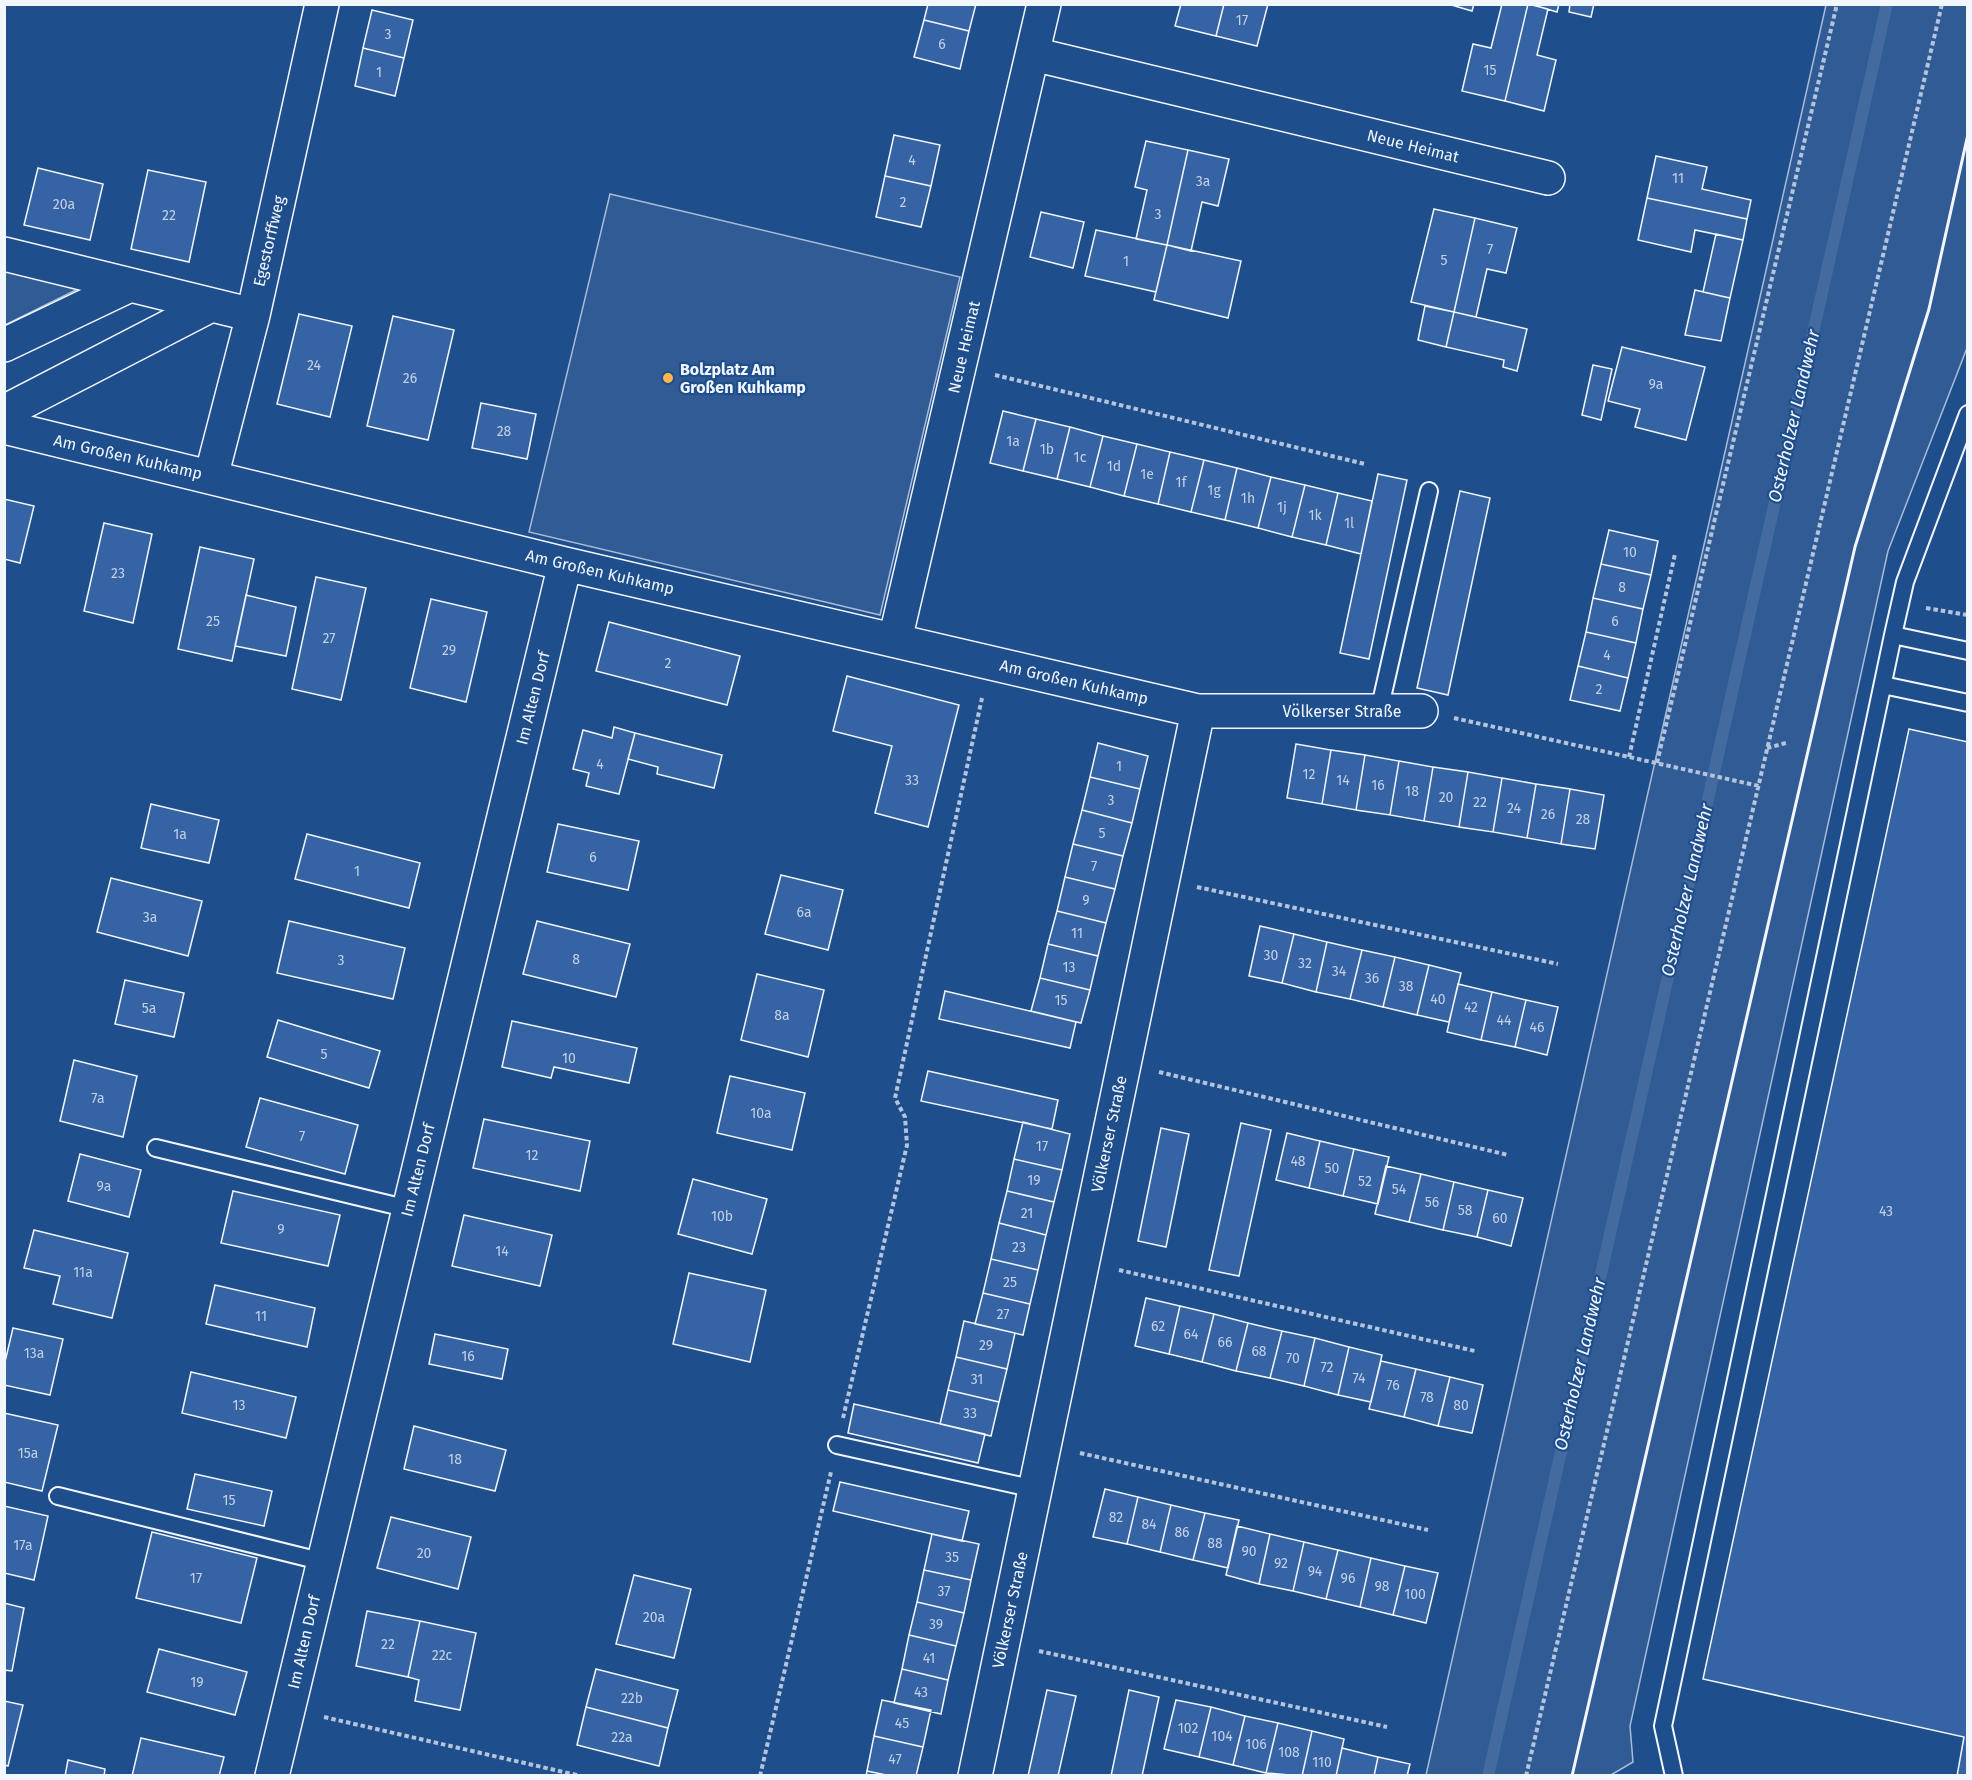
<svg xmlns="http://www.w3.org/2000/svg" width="1972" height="1780" viewBox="0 0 1972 1780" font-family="'Fira Sans',sans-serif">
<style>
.green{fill:#305b95;stroke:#a8bbd7;stroke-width:1.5}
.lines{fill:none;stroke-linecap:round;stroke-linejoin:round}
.stream{stroke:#446ba0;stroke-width:12}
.building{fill:#3563a3;stroke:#f2f6ff;stroke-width:1.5}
.lane-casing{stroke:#f2f6ff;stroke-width:20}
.street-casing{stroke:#f2f6ff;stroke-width:36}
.path{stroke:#b3c4dc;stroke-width:4;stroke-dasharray:4.5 3;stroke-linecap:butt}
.lane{stroke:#1f4e8c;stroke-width:16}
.street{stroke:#1f4e8c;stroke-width:33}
.wall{stroke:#f2f6ff;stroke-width:3}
.poi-dot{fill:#ffb74d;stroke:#1f4e8c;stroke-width:2}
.labels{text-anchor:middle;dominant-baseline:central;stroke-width:4.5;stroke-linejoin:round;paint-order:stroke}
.number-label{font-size:14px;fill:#c3d1e8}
.street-label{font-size:16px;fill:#f2f6ff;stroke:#1f4e8c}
.poi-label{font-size:16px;font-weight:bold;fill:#f2f6ff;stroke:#1f4e8c;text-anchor:start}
.water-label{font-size:18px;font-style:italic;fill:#f2f6ff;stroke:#1f4e8c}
</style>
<rect width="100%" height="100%" fill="#1f4e8c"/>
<!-- green -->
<path class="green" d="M1826 5H1967V348L1888 551 1630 1726 1633 1762 1611 1775H1426Z
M610 194 960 277 880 615 529 532Z
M5 270 80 288 5 325Z"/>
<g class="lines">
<!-- stream -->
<path class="stream" d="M1488 1776 1887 4"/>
</g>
<!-- building -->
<path class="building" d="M928 4H976L969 31 924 20Z
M1181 4H1224L1216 36 1175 26Z
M1224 4H1268L1257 46 1216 36Z
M1448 4H1474L1472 11Z
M1502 4H1528L1505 101 1462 91 1473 44 1491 48Z
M1528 4 1548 9 1537 55 1556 60 1544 111 1505 101Z
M1530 4H1559L1557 12Z
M1570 4H1594L1591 17 1569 12Z
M372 10 413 20 404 58 363 48Z
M924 20 969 31 960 69 914 57Z
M363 48 404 58 395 96 355 86Z
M894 135 940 145 931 186 885 176Z
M1146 141 1188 150 1167 245 1136 239 1147 190 1135 187Z
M1188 150 1229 159 1218 206 1202 202 1191 251 1167 245Z
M1656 156 1707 167 1702 189 1751 200 1747 219 1647 198Z
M38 168 103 184 90 240 24 225Z
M148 170 206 182 189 262 131 249Z
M885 176 931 186 921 227 876 217Z
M1647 198 1747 219 1743 240 1695 230 1691 252 1638 240Z
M1434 209 1475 218 1454 312 1411 302Z
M1041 212 1084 222 1073 268 1030 257Z
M1475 218 1517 228 1506 273 1487 269 1476 317 1454 312Z
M1096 230 1167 245 1156 292 1085 276Z
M1716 234 1743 240 1730 298 1703 292Z
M1167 245 1241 261 1228 318 1154 300Z
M1695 290 1730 298 1721 341 1685 335Z
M1425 306 1454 312 1446 347 1418 340Z
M1454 312 1527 329 1517 371 1503 367 1504 360 1446 347Z
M299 314 352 326 330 417 277 404Z
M393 316 454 330 428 440 367 426Z
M1622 347 1705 367 1686 440 1635 427 1640 409 1608 401Z
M1593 365 1612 369 1601 420 1582 415Z
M481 403 536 414 527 459 472 448Z
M1003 411 1036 419 1023 471 990 463Z
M1036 419 1070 427 1057 479 1023 471Z
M1070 427 1103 436 1090 487 1057 479Z
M1103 436 1137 444 1124 496 1090 487Z
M1137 444 1170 452 1158 504 1124 496Z
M1170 452 1204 460 1191 512 1158 504Z
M1204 460 1237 468 1225 520 1191 512Z
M1237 468 1271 477 1258 528 1225 520Z
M1378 474 1407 480 1369 659 1340 653Z
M1271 477 1305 485 1292 537 1258 528Z
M1305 485 1338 493 1326 545 1292 537Z
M1460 491 1490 498 1448 695 1417 688Z
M1338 493 1372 501 1361 554 1326 545Z
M4 499 34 506 20 563 4 559Z
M104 523 152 534 133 623 84 611Z
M1609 530 1658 541 1651 575 1601 564Z
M200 547 254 559 232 661 178 649Z
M1601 564 1651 575 1643 609 1593 598Z
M316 577 366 588 341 700 292 689Z
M246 595 296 607 286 656 235 646Z
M1593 598 1643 609 1636 643 1586 632Z
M431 599 487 612 466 702 410 688Z
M609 622 740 656 727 705 596 671Z
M1586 632 1636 643 1628 678 1578 666Z
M1578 666 1628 678 1620 711 1570 700Z
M847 676 959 705 928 827 875 813 892 746 833 731Z
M614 727 635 733 619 794 586 786 589 773 573 769 583 730 612 738Z
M1909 729 1968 742V1776H1957L1964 1737 1703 1679Z
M635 733 722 755 714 788 657 774 658 767 628 759Z
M1098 743 1148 756 1140 789 1090 777Z
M1296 744 1331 750 1322 804 1287 798Z
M1331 750 1365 755 1356 810 1322 804Z
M1365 755 1399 761 1390 815 1356 810Z
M1399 761 1433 767 1424 821 1390 815Z
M1433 767 1468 772 1459 827 1424 821Z
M1468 772 1502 778 1493 832 1459 827Z
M1090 777 1140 789 1132 823 1082 810Z
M1502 778 1536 784 1527 838 1493 832Z
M1536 784 1570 789 1561 844 1527 838Z
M1570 789 1604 795 1595 849 1561 844Z
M151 804 219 820 209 863 141 848Z
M1082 810 1132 823 1123 856 1073 844Z
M558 824 639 841 628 890 547 872Z
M307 834 420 863 409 908 295 879Z
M1073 844 1123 856 1115 889 1065 877Z
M781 875 843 890 828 950 765 934Z
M1065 877 1115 889 1106 923 1057 911Z
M111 878 202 901 188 956 97 932Z
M1057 911 1106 923 1098 956 1048 944Z
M289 921 405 948 393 999 277 973Z
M537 921 630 944 616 997 523 974Z
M1260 926 1294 934 1282 983 1249 976Z
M1294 934 1327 942 1316 992 1282 983Z
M1327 942 1362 950 1350 999 1316 992Z
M1048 944 1098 956 1090 990 1040 978Z
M1362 950 1395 957 1383 1007 1350 999Z
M1395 957 1429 965 1417 1015 1383 1007Z
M1429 965 1461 973 1449 1022 1417 1015Z
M757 974 824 990 808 1057 741 1040Z
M1040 978 1090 990 1081 1023 1031 1011Z
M125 980 184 993 174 1037 115 1024Z
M1458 984 1492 992 1481 1040 1447 1032Z
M945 991 1076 1022 1070 1048 939 1019Z
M1492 992 1526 1000 1515 1047 1481 1040Z
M1526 1000 1558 1007 1547 1055 1515 1047Z
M278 1020 380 1051 369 1088 267 1057Z
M512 1021 637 1048 629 1083 554 1067 551 1078 502 1067Z
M74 1060 137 1076 123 1137 60 1121Z
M928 1071 1058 1100 1052 1129 921 1101Z
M730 1076 805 1093 792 1150 717 1133Z
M260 1098 358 1125 345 1174 246 1147Z
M484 1119 590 1141 580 1191 473 1168Z
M1023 1122 1070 1134 1062 1170 1014 1159Z
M1241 1123 1271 1130 1239 1276 1209 1270Z
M1161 1128 1189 1134 1166 1247 1138 1241Z
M1287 1133 1320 1141 1309 1188 1276 1180Z
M1320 1141 1354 1149 1343 1196 1309 1188Z
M1354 1149 1389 1157 1378 1204 1343 1196Z
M80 1154 141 1170 129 1217 68 1201Z
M1014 1159 1062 1170 1054 1202 1007 1191Z
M1386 1166 1421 1174 1409 1222 1375 1214Z
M1421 1174 1454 1182 1443 1230 1409 1222Z
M693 1179 767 1199 752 1254 678 1234Z
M1454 1182 1488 1190 1477 1237 1443 1230Z
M1488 1190 1523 1198 1511 1246 1477 1237Z
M233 1191 340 1215 328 1266 221 1243Z
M1007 1191 1054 1202 1046 1235 999 1223Z
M464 1215 552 1235 540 1286 452 1266Z
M999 1223 1046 1235 1038 1270 991 1259Z
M34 1230 128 1253 112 1318 53 1304 60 1276 24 1268Z
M991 1259 1038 1270 1030 1304 983 1293Z
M689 1273 766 1290 750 1362 673 1344Z
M215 1285 315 1308 307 1347 206 1324Z
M983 1293 1030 1304 1023 1335 975 1324Z
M1146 1298 1180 1306 1169 1354 1135 1346Z
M1180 1306 1214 1314 1202 1362 1169 1354Z
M1214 1314 1248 1323 1236 1371 1202 1362Z
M964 1321 1015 1333 1007 1369 956 1357Z
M1248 1323 1282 1331 1270 1378 1236 1371Z
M13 1328 63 1339 50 1395 4 1385V1366Z
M1282 1331 1315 1338 1304 1386 1270 1378Z
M435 1334 508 1349 502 1379 429 1364Z
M1315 1338 1349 1347 1338 1395 1304 1386Z
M1349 1347 1382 1355 1371 1402 1338 1395Z
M956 1357 1007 1369 999 1402 948 1390Z
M1381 1361 1416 1369 1404 1417 1369 1409Z
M1416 1369 1450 1377 1438 1426 1404 1417Z
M191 1372 296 1397 286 1438 182 1413Z
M1450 1377 1483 1385 1472 1433 1438 1426Z
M948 1390 999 1402 991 1436 940 1424Z
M854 1404 985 1434 978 1463 848 1433Z
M4 1413 58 1425 42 1491 4 1482Z
M414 1426 506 1450 495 1491 404 1469Z
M195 1474 272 1491 264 1526 187 1509Z
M840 1482 969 1511 962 1541 833 1511Z
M1105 1489 1138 1497 1127 1544 1093 1537Z
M1138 1497 1171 1505 1160 1552 1127 1544Z
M1171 1505 1205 1513 1193 1560 1160 1552Z
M4 1506 48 1516 34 1580 4 1573Z
M1205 1513 1239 1520 1228 1568 1193 1560Z
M391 1517 471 1537 458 1589 377 1568Z
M1237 1526 1270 1534 1259 1584 1226 1575Z
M152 1532 257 1558 241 1623 136 1598Z
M932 1534 979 1544 971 1580 924 1570Z
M1270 1534 1304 1542 1293 1591 1259 1584Z
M1304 1542 1338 1550 1326 1599 1293 1591Z
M1338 1550 1371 1558 1360 1607 1326 1599Z
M1371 1558 1405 1566 1393 1615 1360 1607Z
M1405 1566 1438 1573 1426 1623 1393 1615Z
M924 1570 971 1580 964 1613 917 1602Z
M634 1575 691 1589 674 1658 616 1644Z
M917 1602 964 1613 956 1646 909 1635Z
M4 1603 24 1608 12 1671 4 1670Z
M367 1611 420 1621 408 1677 356 1666Z
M420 1621 476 1633 460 1710 415 1701 419 1680 408 1677Z
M909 1635 956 1646 948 1680 902 1669Z
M159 1649 247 1672 235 1715 147 1692Z
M596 1669 678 1690 668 1728 586 1707Z
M902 1669 948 1680 941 1714 894 1703Z
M1047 1690 1076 1696 1058 1776H1028Z
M1129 1690 1159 1697 1142 1776H1111Z
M882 1700 931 1710 923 1747 874 1736Z
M1176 1700 1211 1707 1199 1757 1164 1749Z
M4 1701 23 1705 8 1766 4 1765Z
M586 1707 668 1728 659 1766 577 1745Z
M1211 1707 1245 1716 1233 1765 1199 1757Z
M1245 1716 1278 1723 1266 1773 1233 1765Z
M1278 1723 1312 1731 1302 1776 1266 1773Z
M1312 1731 1344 1739 1336 1776H1302Z
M874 1736 923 1747 916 1776H891L867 1771Z
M141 1738 224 1757 219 1776H132Z
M1342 1748 1378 1757 1374 1776H1336Z
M1378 1757 1410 1764 1407 1776H1374Z
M68 1760 105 1769 104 1776H65Z
M867 1771 891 1776H866Z"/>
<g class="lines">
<defs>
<path id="lane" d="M1893 635 1968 651
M1883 685 1968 703
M1379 711 1429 491
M156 1148 409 1209
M837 1445 1035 1489
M58 1496 324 1562
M1674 1776 1663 1726 1893 635 1905 582 1968 414"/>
<path id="street" d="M1033 54 1548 178
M4 254 253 315
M4 345 130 285
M4 412 211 305
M4 427 565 564 1198 711H1421
M211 477 253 315 322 4
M895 640 1044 4
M272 1776 565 564
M975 1776 1198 711"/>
</defs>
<!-- lane casing -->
<use href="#lane" class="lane-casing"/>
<!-- street casing -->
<use href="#street" class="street-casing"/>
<!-- path -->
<path class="path" d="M995 375 1365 464
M1926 608 1968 615
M1454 718 1759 786
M1767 748 1786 743
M1629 757 1675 554
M1657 763 1837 4
M1197 887 1558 964
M1159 1072 1508 1155
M1119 1270 1475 1351
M843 1418 907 1145 905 1117 895 1098 982 698
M1080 1453 1428 1530
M1039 1651 1387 1727
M324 1717 581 1776
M760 1776 831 1472
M1526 1776 1942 4"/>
<!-- lane -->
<use href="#lane" class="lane"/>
<!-- street -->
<use href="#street" class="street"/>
<!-- wall -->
<path class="wall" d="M1572 1776 1855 547 1929 309 1968 134"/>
</g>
<!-- markers -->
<circle class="poi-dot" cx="668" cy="378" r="6"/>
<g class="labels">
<!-- number labels -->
<g class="number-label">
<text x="1242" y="20">17</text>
<text x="388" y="34">3</text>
<text x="942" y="44">6</text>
<text x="1490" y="70">15</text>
<text x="379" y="72">1</text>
<text x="912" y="160">4</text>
<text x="1678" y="178">11</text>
<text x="1203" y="181">3a</text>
<text x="903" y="202">2</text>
<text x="64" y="204">20a</text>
<text x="1158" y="214">3</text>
<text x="169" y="215">22</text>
<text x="1490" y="249">7</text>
<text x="1444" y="260">5</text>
<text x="1126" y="261">1</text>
<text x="314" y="365">24</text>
<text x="410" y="378">26</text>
<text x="1656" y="384">9a</text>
<text x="504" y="431">28</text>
<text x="1013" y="441">1a</text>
<text x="1047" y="449">1b</text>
<text x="1080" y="457">1c</text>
<text x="1114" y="466">1d</text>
<text x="1147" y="474">1e</text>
<text x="1181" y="482">1f</text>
<text x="1214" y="490">1g</text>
<text x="1248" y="498">1h</text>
<text x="1282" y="507">1j</text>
<text x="1315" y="515">1k</text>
<text x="1349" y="523">1l</text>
<text x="1630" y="552">10</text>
<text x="118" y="573">23</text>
<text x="1622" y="587">8</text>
<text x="213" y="621">25</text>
<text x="1615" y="621">6</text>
<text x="329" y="638">27</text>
<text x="449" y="650">29</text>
<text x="1607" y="655">4</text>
<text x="668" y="663">2</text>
<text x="1599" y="689">2</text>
<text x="600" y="764">4</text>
<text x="1119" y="766">1</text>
<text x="1309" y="774">12</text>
<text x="912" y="780">33</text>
<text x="1343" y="780">14</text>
<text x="1378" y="785">16</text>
<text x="1412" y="791">18</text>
<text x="1446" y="797">20</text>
<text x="1111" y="800">3</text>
<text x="1480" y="802">22</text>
<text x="1514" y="808">24</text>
<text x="1548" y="814">26</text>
<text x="1583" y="819">28</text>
<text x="1102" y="833">5</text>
<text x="180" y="834">1a</text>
<text x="593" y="857">6</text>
<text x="1094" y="866">7</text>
<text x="357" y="871">1</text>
<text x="1086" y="900">9</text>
<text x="804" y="912">6a</text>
<text x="150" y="917">3a</text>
<text x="1077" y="933">11</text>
<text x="1271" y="955">30</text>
<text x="576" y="959">8</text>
<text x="341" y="960">3</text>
<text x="1305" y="963">32</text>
<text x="1069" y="967">13</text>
<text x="1339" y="971">34</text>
<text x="1372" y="978">36</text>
<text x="1406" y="986">38</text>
<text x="1438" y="999">40</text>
<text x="1061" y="1000">15</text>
<text x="1471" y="1007">42</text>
<text x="149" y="1008">5a</text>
<text x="782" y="1015">8a</text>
<text x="1504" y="1020">44</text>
<text x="1537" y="1027">46</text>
<text x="324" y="1054">5</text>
<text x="569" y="1058">10</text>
<text x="98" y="1098">7a</text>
<text x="761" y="1113">10a</text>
<text x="302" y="1136">7</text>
<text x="1042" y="1146">17</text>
<text x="532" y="1155">12</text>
<text x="1298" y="1161">48</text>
<text x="1332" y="1168">50</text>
<text x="1034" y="1180">19</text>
<text x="1365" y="1181">52</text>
<text x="104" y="1186">9a</text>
<text x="1399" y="1189">54</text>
<text x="1432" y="1202">56</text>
<text x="1465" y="1210">58</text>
<text x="1886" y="1211">43</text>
<text x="1027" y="1213">21</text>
<text x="722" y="1216">10b</text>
<text x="1500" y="1218">60</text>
<text x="281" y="1229">9</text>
<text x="1019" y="1247">23</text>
<text x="502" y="1251">14</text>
<text x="83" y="1272">11a</text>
<text x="1010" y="1282">25</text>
<text x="1003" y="1314">27</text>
<text x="261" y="1316">11</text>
<text x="1158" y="1326">62</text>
<text x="1191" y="1334">64</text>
<text x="1225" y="1342">66</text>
<text x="986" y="1345">29</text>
<text x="1259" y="1351">68</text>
<text x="34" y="1353">13a</text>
<text x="468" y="1356">16</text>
<text x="1293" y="1358">70</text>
<text x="1327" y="1367">72</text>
<text x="1359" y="1378">74</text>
<text x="977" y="1379">31</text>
<text x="1393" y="1385">76</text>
<text x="1427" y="1397">78</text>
<text x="239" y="1405">13</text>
<text x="1461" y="1405">80</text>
<text x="970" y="1413">33</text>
<text x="28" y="1453">15a</text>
<text x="455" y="1459">18</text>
<text x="229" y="1500">15</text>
<text x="1116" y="1517">82</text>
<text x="1149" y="1524">84</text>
<text x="1182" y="1532">86</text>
<text x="1215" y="1543">88</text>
<text x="23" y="1545">17a</text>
<text x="1249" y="1551">90</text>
<text x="424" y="1553">20</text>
<text x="952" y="1557">35</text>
<text x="1281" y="1563">92</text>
<text x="1315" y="1571">94</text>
<text x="196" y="1578">17</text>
<text x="1348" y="1578">96</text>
<text x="1382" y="1586">98</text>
<text x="944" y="1591">37</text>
<text x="1415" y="1594">100</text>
<text x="654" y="1617">20a</text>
<text x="936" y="1624">39</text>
<text x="388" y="1644">22</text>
<text x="442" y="1655">22c</text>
<text x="929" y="1658">41</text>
<text x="197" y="1682">19</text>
<text x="921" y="1692">43</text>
<text x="632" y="1698">22b</text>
<text x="902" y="1723">45</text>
<text x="1188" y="1728">102</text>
<text x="1222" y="1736">104</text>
<text x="622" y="1737">22a</text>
<text x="1256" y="1744">106</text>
<text x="1289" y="1752">108</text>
<text x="895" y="1759">47</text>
<text x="1322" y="1762">110</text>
</g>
<!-- street labels -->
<g class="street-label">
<text transform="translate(1413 146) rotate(14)">Neue Heimat</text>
<text transform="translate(269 241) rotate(-77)">Egestorffweg</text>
<text transform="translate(964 347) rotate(-77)">Neue Heimat</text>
<text transform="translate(128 457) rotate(13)">Am Großen Kuhkamp</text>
<text transform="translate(600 572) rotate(13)">Am Großen Kuhkamp</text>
<text transform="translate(1074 682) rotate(13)">Am Großen Kuhkamp</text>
<text transform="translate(533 698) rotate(-76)">Im Alten Dorf</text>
<text x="1342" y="711">Völkerser Straße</text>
<text transform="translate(1109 1134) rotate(-78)">Völkerser Straße</text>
<text transform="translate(418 1170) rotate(-76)">Im Alten Dorf</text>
<text transform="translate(1010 1610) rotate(-78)">Völkerser Straße</text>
<text transform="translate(304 1642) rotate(-77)">Im Alten Dorf</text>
</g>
<!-- poi labels -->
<g class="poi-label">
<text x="680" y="369">Bolzplatz Am<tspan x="680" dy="18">Großen Kuhkamp</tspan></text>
</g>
<!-- water labels -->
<g class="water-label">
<text transform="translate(1794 416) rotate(-77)">Osterholzer Landwehr</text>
<text transform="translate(1687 890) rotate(-77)">Osterholzer Landwehr</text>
<text transform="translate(1580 1364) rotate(-77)">Osterholzer Landwehr</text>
</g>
</g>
<!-- border -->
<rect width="1972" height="1780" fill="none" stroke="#f2f6ff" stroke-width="12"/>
</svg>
